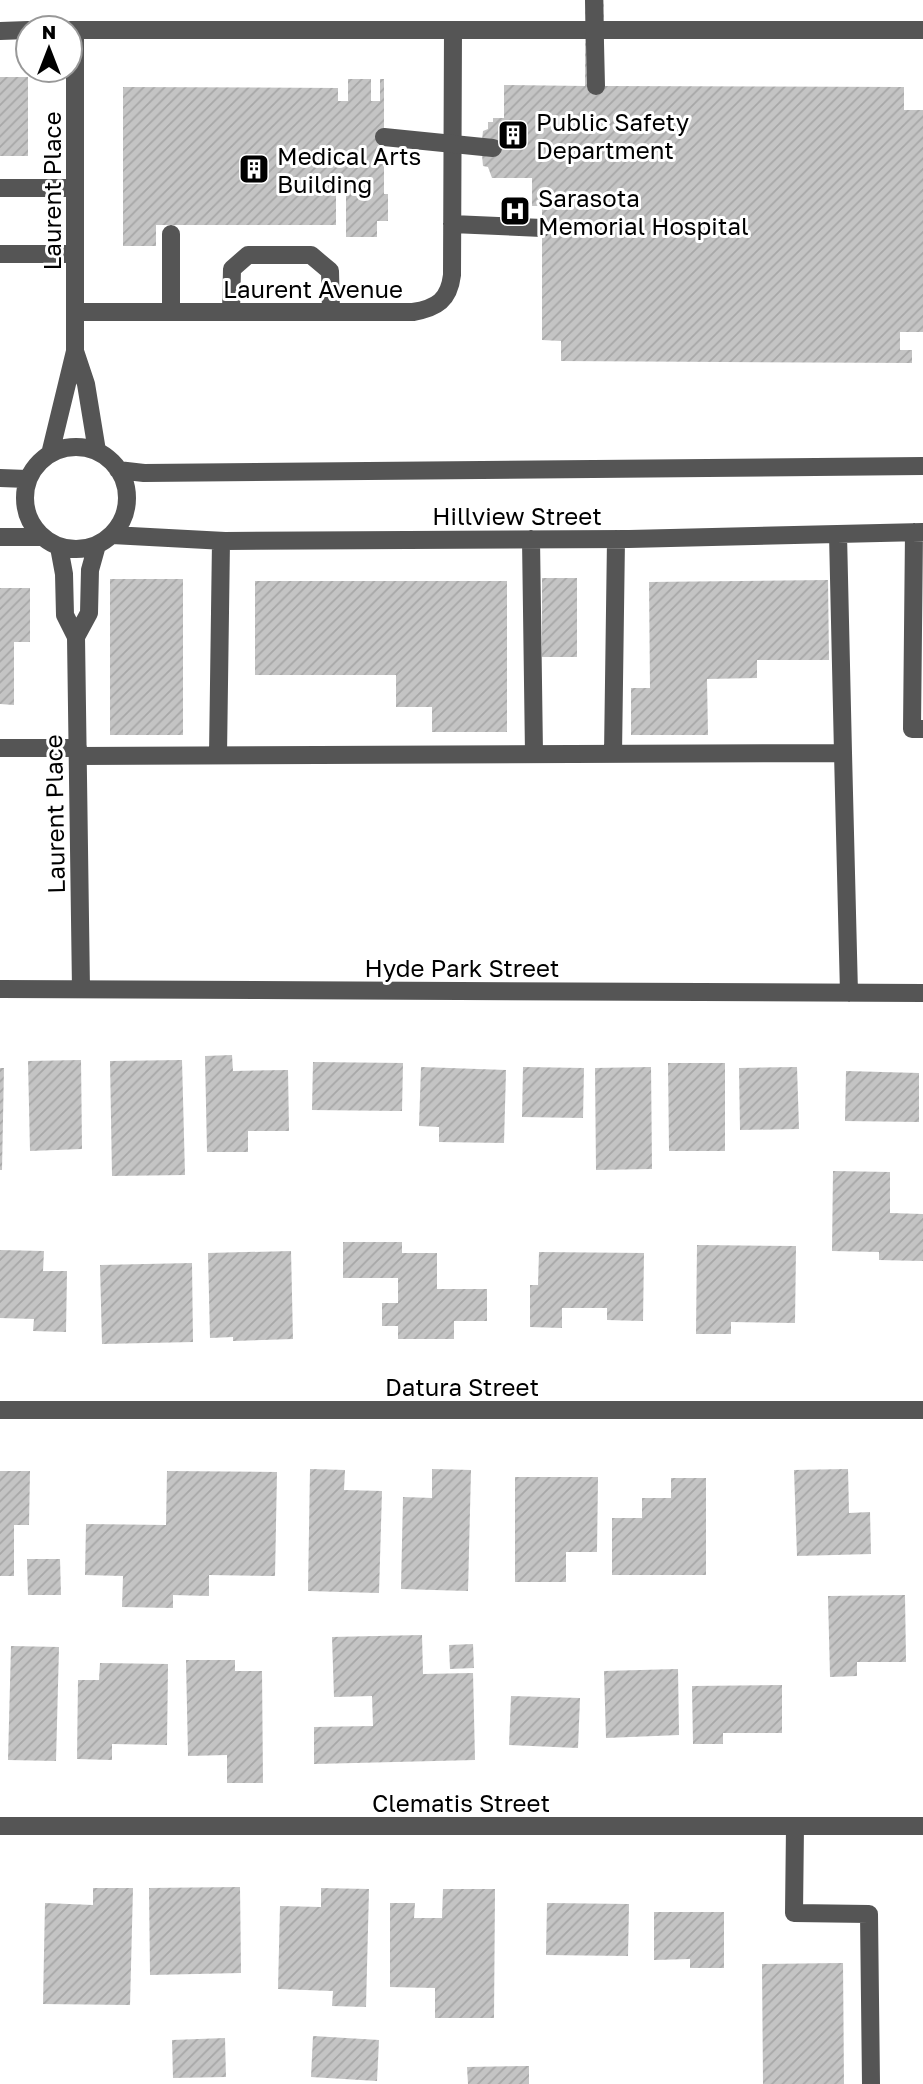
<svg xmlns="http://www.w3.org/2000/svg" width="923" height="2084" font-family="'Golos Text',sans-serif">
	<style>
		.building { fill: url(#building-hatch) }
		.lines { fill: none; stroke-linecap: round; stroke-linejoin: round }
		.minor { stroke: #555; stroke-width: 18 }
		.minor-bridge { stroke: #555; stroke-width: 18 }
		.labels { text-anchor: middle; dominant-baseline: central; stroke-width: 6; stroke-linejoin: round; paint-order: stroke }
		.poi-label { font-size: 24px; fill: #000; stroke: #fff; text-anchor: start }
		.street-label { font-size: 24px; fill: #000; stroke: #fff }
	</style>
	<defs>
		<pattern id="building-hatch" width="6" height="6" patternUnits="userSpaceOnUse" patternTransform="scale(1.75)"><rect width="6" height="6" fill="#c4c4c4"/><path d="M-1 1l2-2M0 6l6-6M5 7l2-2" fill="none" stroke="#a7a7a7"/></pattern>
	</defs>
	<rect width="100%" height="100%" fill="#fff"/>
	<path class="building" d="M 585,0 L 604,0 L 604,86 L 904,87 L 904,110 L 923,110 L 923,332 L 900,332 L 900,350 L 912,350 L 912,363 L 561,361 L 561,341 L 542,340 L 542,206 L 532,206 L 532,178 L 492,178 L 488,167 L 483,166 L 482,155 L 384,145 L 384,194 L 388,194 L 388,221 L 377,221 L 377,237 L 346,237 L 346,195 L 336,195 L 336,225 L 156,225 L 156,246 L 123,246 L 123,87 L 338,88 L 338,101 L 348,101 L 348,79 L 371,79 L 371,101 L 380,101 L 380,79 L 384,79 L 384,131 L 482,140 L 483,131 L 488,129 L 488,122 L 493,122 L 493,118 L 504,118 L 504,85 L 585,86 Z
		M 0,77 L 28,77 L 28,156 L 0,156 Z
		M 542,578 L 577,578 L 577,657 L 542,657 Z
		M 110,579 L 183,579 L 183,735 L 110,735 Z
		M 828,580 L 829,660 L 757,660 L 757,678 L 707,679 L 708,735 L 631,735 L 631,688 L 650,688 L 649,582 Z
		M 255,581 L 507,581 L 507,732 L 432,732 L 432,707 L 396,707 L 396,675 L 255,675 Z
		M 0,588 L 30,588 L 30,642 L 14,642 L 14,705 L 0,704 Z
		M 232,1055 L 233,1071 L 288,1070 L 289,1131 L 248,1131 L 248,1152 L 207,1152 L 205,1056 Z
		M 81,1060 L 82,1149 L 30,1151 L 28,1061 Z
		M 182,1060 L 185,1175 L 112,1176 L 110,1061 Z
		M 313,1062 L 403,1063 L 402,1111 L 312,1110 Z
		M 668,1063 L 725,1063 L 725,1151 L 669,1151 Z
		M 421,1067 L 506,1070 L 504,1143 L 439,1142 L 439,1127 L 419,1126 Z
		M 523,1067 L 584,1068 L 583,1118 L 522,1117 Z
		M 651,1067 L 652,1169 L 596,1170 L 595,1068 Z
		M 797,1067 L 799,1129 L 740,1130 L 739,1068 Z
		M 0,1068 L 4,1068 L 2,1170 L 0,1170 Z
		M 846,1071 L 919,1073 L 919,1122 L 845,1121 Z
		M 833,1171 L 890,1172 L 890,1213 L 923,1214 L 923,1261 L 879,1260 L 879,1252 L 832,1251 Z
		M 343,1242 L 402,1242 L 402,1253 L 437,1253 L 437,1289 L 487,1289 L 487,1321 L 454,1321 L 454,1339 L 398,1339 L 398,1326 L 382,1326 L 382,1303 L 398,1303 L 398,1278 L 343,1278 Z
		M 697,1245 L 796,1246 L 795,1323 L 731,1322 L 731,1334 L 696,1334 Z
		M 0,1250 L 44,1251 L 43,1271 L 67,1271 L 66,1332 L 33,1331 L 34,1319 L 0,1318 Z
		M 291,1251 L 293,1339 L 233,1341 L 233,1337 L 210,1338 L 208,1253 Z
		M 539,1252 L 644,1253 L 643,1321 L 607,1320 L 607,1308 L 562,1308 L 562,1328 L 530,1327 L 530,1285 L 538,1285 Z
		M 192,1263 L 193,1342 L 102,1344 L 100,1265 Z
		M 310,1469 L 345,1470 L 344,1490 L 382,1491 L 379,1593 L 308,1591 Z
		M 432,1469 L 471,1470 L 468,1591 L 401,1589 L 403,1497 L 432,1498 Z
		M 848,1469 L 849,1513 L 870,1512 L 871,1554 L 797,1556 L 794,1470 Z
		M 0,1471 L 30,1471 L 29,1525 L 14,1525 L 14,1576 L 0,1576 Z
		M 167,1471 L 277,1472 L 275,1576 L 209,1575 L 209,1596 L 173,1595 L 173,1608 L 122,1607 L 123,1576 L 85,1575 L 86,1524 L 166,1525 Z
		M 515,1477 L 598,1477 L 597,1552 L 566,1552 L 566,1582 L 515,1582 Z
		M 671,1478 L 706,1478 L 706,1575 L 612,1575 L 612,1518 L 642,1518 L 642,1498 L 671,1498 Z
		M 27,1559 L 60,1559 L 61,1595 L 28,1595 Z
		M 905,1595 L 906,1662 L 857,1662 L 857,1676 L 830,1677 L 828,1596 Z
		M 422,1635 L 423,1674 L 473,1673 L 475,1760 L 314,1764 L 314,1727 L 373,1726 L 372,1696 L 334,1697 L 332,1637 Z
		M 473,1644 L 474,1668 L 450,1669 L 449,1645 Z
		M 11,1646 L 59,1647 L 56,1761 L 8,1760 Z
		M 186,1660 L 235,1660 L 235,1671 L 262,1671 L 263,1783 L 227,1783 L 227,1755 L 188,1756 Z
		M 100,1663 L 168,1664 L 167,1745 L 112,1744 L 112,1760 L 77,1759 L 78,1680 L 99,1680 Z
		M 678,1669 L 679,1735 L 606,1738 L 604,1671 Z
		M 782,1685 L 782,1733 L 723,1733 L 723,1744 L 693,1744 L 692,1686 Z
		M 511,1696 L 580,1698 L 578,1748 L 509,1745 Z
		M 240,1887 L 241,1973 L 150,1975 L 149,1888 Z
		M 93,1888 L 133,1888 L 130,2005 L 43,2004 L 45,1903 L 93,1905 Z
		M 321,1888 L 369,1889 L 366,2007 L 332,2006 L 333,1991 L 278,1989 L 280,1906 L 321,1907 Z
		M 443,1889 L 495,1889 L 494,2018 L 435,2018 L 435,1988 L 390,1987 L 390,1903 L 415,1903 L 414,1918 L 442,1918 Z
		M 547,1903 L 629,1904 L 628,1956 L 546,1955 Z
		M 654,1912 L 724,1912 L 724,1968 L 690,1968 L 690,1959 L 654,1960 Z
		M 843,1963 L 844,2084 L 763,2084 L 762,1964 Z
		M 313,2036 L 379,2040 L 377,2081 L 311,2077 Z
		M 225,2038 L 226,2077 L 173,2078 L 172,2040 Z
		M 529,2066 L 529,2084 L 468,2084 L 467,2067 Z"/>
	<g class="lines">
		<path class="minor" d="M 70,30 L 923,30
			M 0,31 L 28,30
			M 0,188 L 75,188
			M 452,224 L 542,228
			M 171,234 L 171,312
			M 0,254 L 75,254
			M 75,312 L 413,312 C 437,308 449,300 452,275 L 453,30
			M 231,312 L 232,269 L 248,255 L 311,255 L 330,271 L 331,312
			M 75,351 L 86,384 L 97,451
			M25 498a51 51 0 1 1 102 0a51 51 0 1 1-102 0Z
			M 50,454 L 75,351 L 75,30
			M 118,470 L 144,473 L 923,466
			M 0,478 L 27,479
			M 914,532 L 912,729 L 923,729
			M 838,534 L 843,753
			M 112,535 L 225,541 L 629,539 L 923,532
			M 0,537 L 41,537
			M 531,539 L 534,754
			M 59,547 L 64,574 L 65,615 L 76,637 L 81,989
			M 76,637 L 89,613 L 90,570 L 97,545
			M 0,748 L 78,748
			M 613,754 L 616,539
			M 218,755 L 221,541
			M 78,756 L 843,753 L 849,993
			M 0,989 L 923,993
			M 0,1410 L 923,1410
			M 0,1826 L 923,1826
			M 795,1826 L 794,1913 L 869,1914 L 871,2084"/>
		<path class="minor-bridge" d="M 594,0 L 596,86
			M 384,137 L 493,148"/>
	</g>
	<defs>
		<g id="building-square" transform="scale(1.575)"><rect x="-9" y="-9" width="18" height="18" rx="4" fill="#000" stroke="#fff"/><path d="M-4-6H4V6H1V3H-1V6H-4ZM-2.5-4.3h1.7v1.8h-1.7ZM.8-4.3h1.7v1.8H.8ZM-2.5-1h1.7V.8h-1.7ZM.8-1h1.7V.8H.8Z" fill="#fff"/></g>
		<g id="hospital-square" transform="scale(1.575)"><rect x="-9" y="-9" width="18" height="18" rx="4" fill="#000" stroke="#fff"/><path d="M-5-5h3v3.5h4V-5h3V5h-3V1.5h-4V5h-3Z" fill="#fff"/></g>
	</defs>
	<g fill-rule="evenodd">
		<use href="#building-square" x="513" y="135"/>
		<use href="#building-square" x="254" y="169"/>
		<use href="#hospital-square" x="515" y="211"/>
	</g>
	<g class="labels">
		<g class="poi-label">
			<text x="536" y="121">Public Safety<tspan x="536" dy="28">Department</tspan></text>
			<text x="277" y="155">Medical Arts<tspan x="277" dy="28">Building</tspan></text>
			<text x="538" y="197">Sarasota<tspan x="538" dy="28">Memorial Hospital</tspan></text>
		</g>
		<g class="street-label">
			<text transform="translate(51 191) rotate(-90)">Laurent Place</text>
			<text x="313" y="288">Laurent Avenue</text>
			<text x="517" y="515">Hillview Street</text>
			<text transform="translate(54 814) rotate(-91)">Laurent Place</text>
			<text x="462" y="967">Hyde Park Street</text>
			<text x="462" y="1386">Datura Street</text>
			<text x="461" y="1802">Clematis Street</text>
		</g>
	</g>
	<g transform="translate(49 49)"><circle r="33" fill="#ffffff" stroke="#999999" stroke-width="2"/>
	<path d="M0-5L12 26L0 18L-12 26Z" fill="#000000"/>
	<text y="-10" font-size="19" font-weight="bold" text-anchor="middle" fill="#000000">N</text>
	</g>
</svg>
